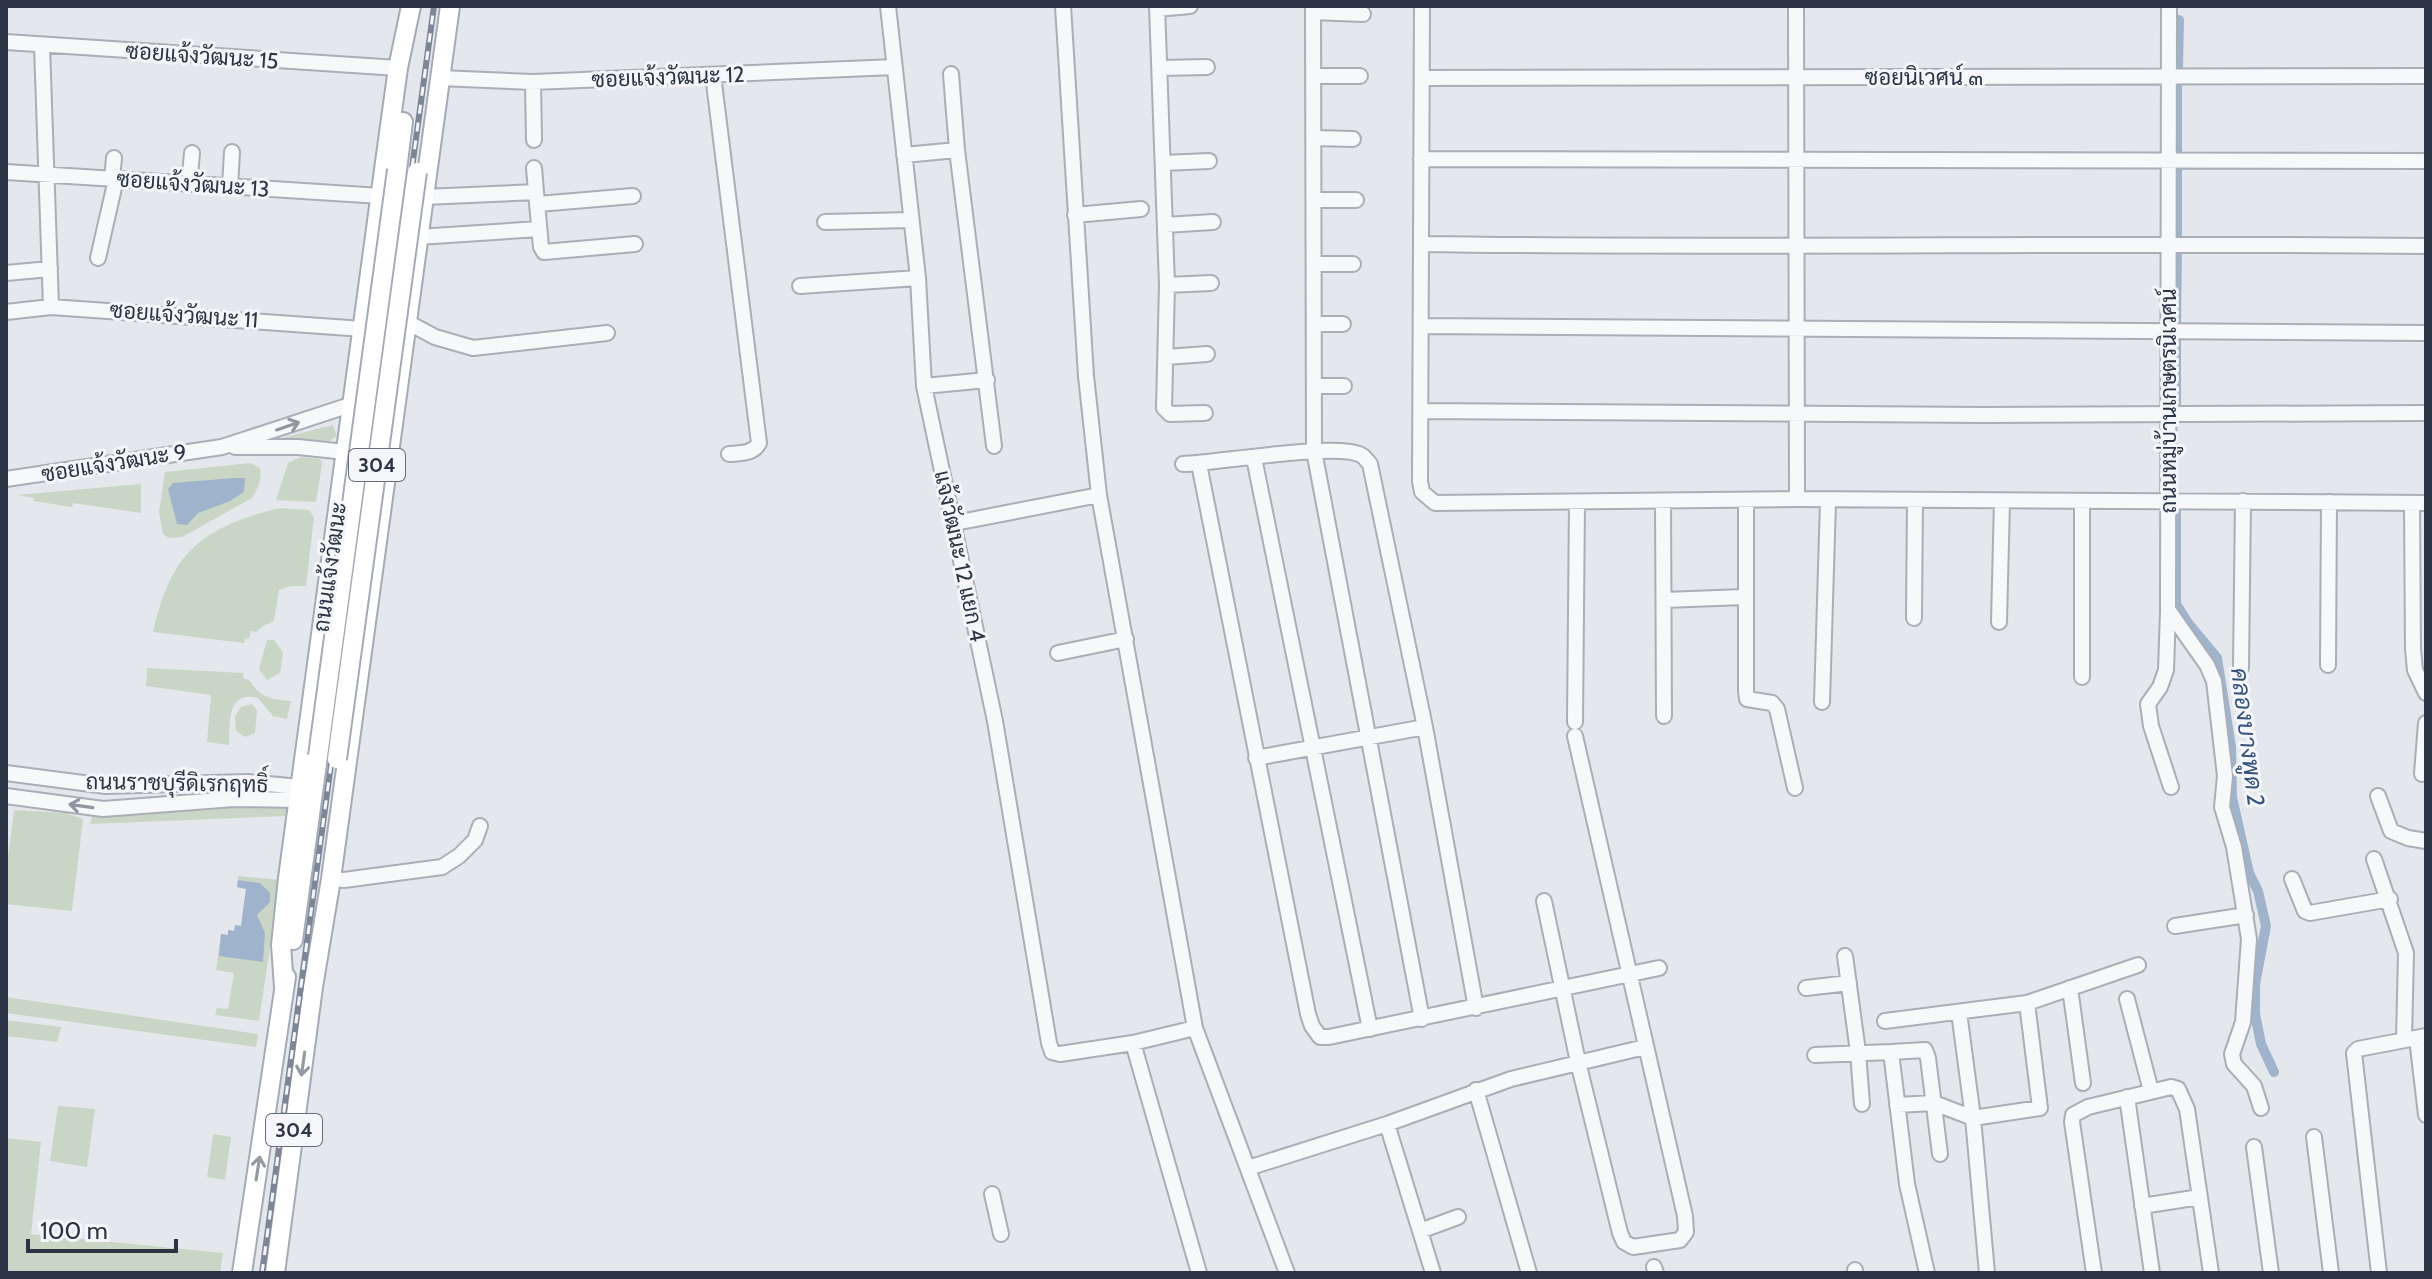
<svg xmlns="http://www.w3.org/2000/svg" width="2432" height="1279" font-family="Cabin,Sarabun,sans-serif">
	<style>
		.green { fill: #c9d6c5 }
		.water { fill: #9fb4cc }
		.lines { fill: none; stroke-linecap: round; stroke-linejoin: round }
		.canal { stroke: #9fb4cc; stroke-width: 10 }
		.minor-casing { stroke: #a9aeb7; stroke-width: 18 }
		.major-casing { stroke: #a3abb8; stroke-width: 22 }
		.minor { stroke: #f7f8fa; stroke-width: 14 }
		.major { stroke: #fff; stroke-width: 18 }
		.rail-casing { stroke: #7d8696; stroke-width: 6 }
		.rail { stroke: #f4f6f9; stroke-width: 3; stroke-dasharray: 9; stroke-linecap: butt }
		.major-bridge-casing { stroke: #a3abb8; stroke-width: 22; stroke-linecap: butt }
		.major-bridge { stroke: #fff; stroke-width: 18 }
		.oneway { stroke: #9196a0 }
		.oneway2 { stroke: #959aa2 }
		.labels { text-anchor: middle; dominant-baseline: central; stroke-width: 6; stroke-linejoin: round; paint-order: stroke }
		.shield { fill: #f4f6f9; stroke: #676e7b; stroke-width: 2 }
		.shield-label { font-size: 20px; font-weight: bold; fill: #2b3445 }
		.street-label { font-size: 22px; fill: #2b3445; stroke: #f4f6f9 }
		.water-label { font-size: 24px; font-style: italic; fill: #34527a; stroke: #f4f6f9 }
	</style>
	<rect width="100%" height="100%" fill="#e4e7ec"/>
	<path class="green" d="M 333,425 L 337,436 L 329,441 L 282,438 Z
		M 301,457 L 320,459 L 322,464 L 316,502 L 276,500 L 288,463 Z
		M 250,463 L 260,468 C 262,480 258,488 252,498 L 182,537 L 169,538 L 163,534 L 159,512 L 165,472 Z
		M 141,484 L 141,513 L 73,503 L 72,507 L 33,501 L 34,498 L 17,495 Z
		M 279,508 L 309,510 L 314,517 L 306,586 L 291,586 L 279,590 L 274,621 L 263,626 L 256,632 L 251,631 L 249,639 L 245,638 L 244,643 L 153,632 C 172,551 201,528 279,508 Z
		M 267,640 L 274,640 L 283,652 L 280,673 L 267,680 L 259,669 Z
		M 147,668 L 244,673 L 243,678 C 252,680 252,685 258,691 C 268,700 279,700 291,701 L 287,719 L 273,716 L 258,698 C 226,690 230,724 229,745 L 207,742 L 211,695 L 146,686 Z
		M 252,704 L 257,710 L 255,733 L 245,737 L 236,731 L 235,716 L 241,707 Z
		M 256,804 L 288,808 L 287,816 L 90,824 L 94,812 Z
		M 14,810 L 66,813 L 83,819 L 72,911 L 6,904 L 6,873 Z
		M 238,876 L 280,880 L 259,1021 L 215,1015 L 217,1008 L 228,1009 L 234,973 L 216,970 L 221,934 L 228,935 L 228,930 L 234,931 L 235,925 L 241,926 L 246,889 L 237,887 Z
		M 6,997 L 258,1034 L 256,1047 L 6,1013 Z
		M 6,1020 L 61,1027 L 57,1042 L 6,1036 Z
		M 58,1106 L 95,1109 L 87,1167 L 50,1161 Z
		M 213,1134 L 231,1137 L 225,1180 L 207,1177 Z
		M 6,1138 L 41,1142 L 31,1234 L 223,1253 L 220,1273 L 6,1273 Z"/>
	<path class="water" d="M 234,478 L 245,478 L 244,492 L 230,501 L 198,513 L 187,525 L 177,524 L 168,489 L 173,483 Z
		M 238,880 L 260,883 L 270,893 L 270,902 L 257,915 L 265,933 L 263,962 L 219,956 L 221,934 L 228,935 L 228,930 L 234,931 L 235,925 L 241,926 L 246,889 L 237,887 Z"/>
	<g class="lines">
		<path class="canal" d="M 2178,67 L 2179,20
			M 2177,156 L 2177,84
			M 2177,239 L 2177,165
			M 2176,324 L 2177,249
			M 2176,410 L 2176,337
			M 2176,510 L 2176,604 L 2188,623 L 2217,658 L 2231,747 L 2232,797 L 2249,873 L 2258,891 L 2266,926 L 2255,984 L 2255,1014 L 2261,1044 L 2274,1072"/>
		<g class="minor-casing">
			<path id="minor" d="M 888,6 L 918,278 L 924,386 L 995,721 L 1049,1043 L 1052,1052 L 1060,1054 L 1133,1043 L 1195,1028
				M 1063,6 L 1086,376 L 1099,495 L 1195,1028 L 1287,1273
				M 1157,6 L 1167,285 L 1164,408 L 1170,414 L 1205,413
				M 1313,6 L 1314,451 L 1422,1019
				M 1422,6 L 1420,481 L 1422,492 L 1435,503 L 1797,499 L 2426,503
				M 1796,6 L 1797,499
				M 2169,6 L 2168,611 L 2166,670 L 2160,687 L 2148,704 L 2151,726 L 2171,787
				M 1157,9 L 1190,6
				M 1313,12 L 1363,14
				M 6,42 L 398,68
				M 42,46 L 51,307
				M 1160,68 L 1207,67
				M 951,74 L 957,150 L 994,446
				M 713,75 L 759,443 C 753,454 741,453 729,454
				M 1313,76 L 1360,76
				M 440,78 L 533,82 L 895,67
				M 1422,78 L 2426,76
				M 533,82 L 534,140
				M 1314,138 L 1353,139
				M 904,155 L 957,150
				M 1421,159 L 2426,161
				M 1163,163 L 1209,161
				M 534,168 L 536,192
				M 6,172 L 381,196
				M 112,179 L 114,158
				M 189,184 L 192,153
				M 230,186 L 232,152
				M 424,197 L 536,192 L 541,247 L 544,252 L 635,244
				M 1314,200 L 1356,200
				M 538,204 L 633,196
				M 1075,215 L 1141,209
				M 825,222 L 911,220
				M 1165,225 L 1213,222
				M 418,237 L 539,229
				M 1421,244 C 1756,249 2091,242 2426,246
				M 98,258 L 116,179
				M 1314,264 L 1353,264
				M 6,273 L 50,269
				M 1167,285 L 1211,283
				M 800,286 L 918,278
				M 6,312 L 51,307 L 363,329
				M 407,322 L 435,337 L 473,348 L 607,333
				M 1314,324 L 1343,324
				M 1423,326 C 1757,326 2091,332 2426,333
				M 1166,357 L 1207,354
				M 924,386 L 987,380
				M 1314,386 L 1344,386
				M 1422,411 L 1983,415 L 2426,413
				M 235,447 L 298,447 L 346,452
				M 1254,458 L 1370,1029
				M 1183,464 C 1218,463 1336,442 1361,455 C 1364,456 1367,461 1370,464 L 1425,727 L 1476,1008
				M 1199,464 L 1308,1014 L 1312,1026 L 1320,1037 L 1329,1037 L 1659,968
				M 6,479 L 222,447 L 353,404
				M 1746,500 L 1746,691 L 1747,699 L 1772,703 L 1777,709 L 1795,788
				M 1663,501 L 1664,716
				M 2082,501 L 2082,677
				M 2412,503 L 2413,649 L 2415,670 L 2426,693
				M 955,523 L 1099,495
				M 1664,600 L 1744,597
				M 2169,611 L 2207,665 L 2214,681 L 2225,776 L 2222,807 L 2234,847 L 2249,939 L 2243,1022 L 2232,1054 L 2234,1064 L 2254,1086 L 2261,1108
				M 1914,618 L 1915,500
				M 1999,622 L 2002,501
				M 1058,653 L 1126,639
				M 2328,665 L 2329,502
				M 2241,668 L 2243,501
				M 1822,702 L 1828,501
				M 1575,722 L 1577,502
				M 1256,758 L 1425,727
				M 6,773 L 106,786 L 247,782 L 300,787
				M 2422,774 L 2426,723
				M 6,796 L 103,809 L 234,799 L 298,800
				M 2378,796 L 2391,831 L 2408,838 L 2426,841
				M 2374,859 L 2406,953 L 2404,1040
				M 331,879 L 344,880 L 442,867 L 459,856 L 475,840 L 480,826
				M 2292,879 L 2305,911 L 2310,913 L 2390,899
				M 1544,901 L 1578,1062 L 1620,1233 L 1624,1242 L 1633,1247 L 1680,1240 L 1686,1232 L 1685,1216 L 1575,736
				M 2175,926 L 2246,915
				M 1845,956 L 1858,1052 L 1862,1104
				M 1806,988 L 1849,983
				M 2070,988 L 2083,1083
				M 2127,999 L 2151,1091
				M 1959,1012 L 1973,1118 L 1987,1273
				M 1885,1021 L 2027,1003 L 2138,965
				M 2417,1038 L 2426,1115
				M 1133,1043 L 1199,1273
				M 1891,1052 L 1925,1050 L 1928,1058 L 1940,1154
				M 1815,1055 L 1891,1052 L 1907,1184 L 1927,1273
				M 1476,1090 L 1529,1273
				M 2127,1097 L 2152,1273
				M 1897,1105 L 1934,1103 L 1973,1118 L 2040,1108 L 2027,1003
				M 1387,1124 L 1433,1273
				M 2314,1137 L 2331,1273
				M 2254,1147 L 2271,1273
				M 1248,1168 L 1387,1124 L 1511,1079 L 1645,1047
				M 992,1194 L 1001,1234
				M 2142,1206 L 2200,1197
				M 1420,1231 L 1458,1217
				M 1654,1267 L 1656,1273
				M 1855,1270 L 1855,1273
				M 2094,1273 L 2072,1122 L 2073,1115 L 2088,1107 L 2171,1087 L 2178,1089 L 2187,1109 L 2211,1273
				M 2379,1273 L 2354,1053 L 2358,1049 L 2426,1036"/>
		</g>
		<g class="major-casing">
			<path id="major" d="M 397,170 L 403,122
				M 293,940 L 318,756
				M 284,987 L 281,945 L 288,878 L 386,155 L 398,68 L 411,6
				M 242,1273 L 286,977
				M 275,1273 L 313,987 L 331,879 L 450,6"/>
		</g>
		<use href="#minor" class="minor"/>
		<use href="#major" class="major"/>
		<g class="rail-casing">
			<path id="rail" d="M 262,1273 L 434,6"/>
		</g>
		<use href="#rail" class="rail"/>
		<g class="major-bridge-casing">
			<path id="major-bridge" d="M 318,756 L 397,170
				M 337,759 L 417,172"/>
		</g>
		<use href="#major-bridge" class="major-bridge"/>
	</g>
	<defs><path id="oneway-shaft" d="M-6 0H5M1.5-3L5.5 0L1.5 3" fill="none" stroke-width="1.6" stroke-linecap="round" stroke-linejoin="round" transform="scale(2)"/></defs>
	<g class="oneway">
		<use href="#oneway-shaft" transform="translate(288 426) rotate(-19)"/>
		<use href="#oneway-shaft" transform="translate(81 806) rotate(-172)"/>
	</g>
	<g class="oneway2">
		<use href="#oneway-shaft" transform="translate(303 1064) rotate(98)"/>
		<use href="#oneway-shaft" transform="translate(258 1168) rotate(-81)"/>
	</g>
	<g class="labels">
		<g class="shield">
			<rect x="349" y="449" width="56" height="32" rx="6"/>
			<rect x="266" y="1114" width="56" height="32" rx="6"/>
		</g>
		<g class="shield-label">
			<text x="377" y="465">304</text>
			<text x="294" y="1130">304</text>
		</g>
		<g class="street-label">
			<text transform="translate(202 56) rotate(4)">ซอยแจ้งวัฒนะ 15</text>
			<text transform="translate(668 77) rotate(-2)">ซอยแจ้งวัฒนะ 12</text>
			<text x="1924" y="77">ซอยนิเวศน์ ๓</text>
			<text transform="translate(193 184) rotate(4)">ซอยแจ้งวัฒนะ 13</text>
			<text transform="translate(184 315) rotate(4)">ซอยแจ้งวัฒนะ 11</text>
			<text transform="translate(2168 401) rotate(-90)">ถนนหมู่บ้านเกษตรนิเวศน์</text>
			<text transform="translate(114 463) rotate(-9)">ซอยแจ้งวัฒนะ 9</text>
			<text transform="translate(960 556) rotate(78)">แจ้งวัฒนะ 12 แยก 4</text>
			<text transform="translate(330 567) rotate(-82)">ถนนแจ้งวัฒนะ</text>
			<text transform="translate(177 783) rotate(1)">ถนนราชบุรีดิเรกฤทธิ์</text>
		</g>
		<g class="water-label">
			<text transform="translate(2248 737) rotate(83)">คลองบางพูด 2</text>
		</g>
	</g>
	<rect width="2432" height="1279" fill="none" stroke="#2b3445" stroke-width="16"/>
	<path d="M28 1239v12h148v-12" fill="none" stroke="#2b3445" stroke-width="4"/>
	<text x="40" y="1239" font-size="24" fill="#2b3445" stroke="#f4f6f9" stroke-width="6" paint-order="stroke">100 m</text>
</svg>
